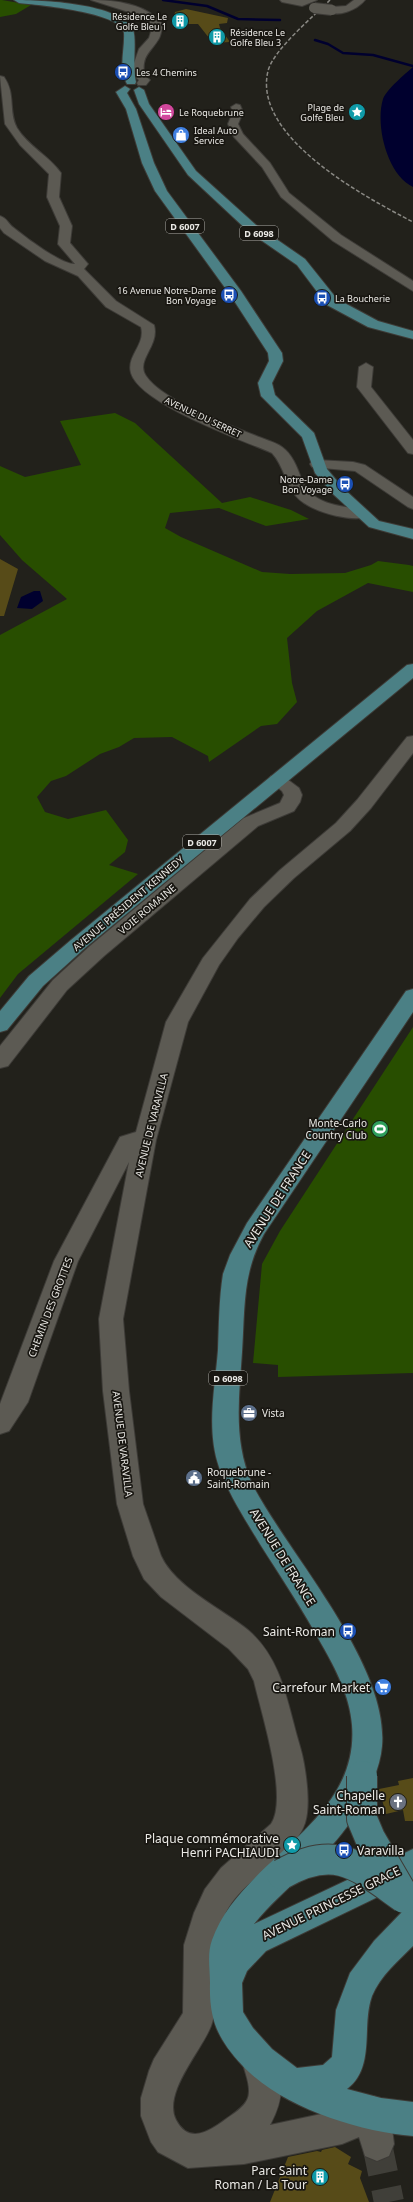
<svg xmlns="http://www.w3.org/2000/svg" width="413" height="2202" font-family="'Noto Sans',sans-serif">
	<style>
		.green { fill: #284e00 }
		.water { fill: #00002e }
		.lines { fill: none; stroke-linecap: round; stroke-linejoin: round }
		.stream { stroke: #00002e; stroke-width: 2.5 }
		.building { fill: #574b18 }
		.minor-tunnel { stroke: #403f39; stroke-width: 30; stroke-dasharray: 30 15; stroke-linecap: butt }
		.minor-casing { stroke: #3d3b37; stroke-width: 2 }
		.major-casing { stroke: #3d3b37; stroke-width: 2 }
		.minor { fill: #5c5a53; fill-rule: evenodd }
		.major { fill: #4b8085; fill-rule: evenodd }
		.rail { stroke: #898883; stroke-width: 1.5; stroke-dasharray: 4 2; stroke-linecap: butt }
		.minor-bridge-casing { stroke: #3d3b37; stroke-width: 12; stroke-linecap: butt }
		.major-bridge-casing { stroke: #3d3b37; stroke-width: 32; stroke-linecap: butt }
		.minor-bridge { stroke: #5c5a53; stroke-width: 10 }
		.major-bridge { stroke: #4b8085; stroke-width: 30 }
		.labels { text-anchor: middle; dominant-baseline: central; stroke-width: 3.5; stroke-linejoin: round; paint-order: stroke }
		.far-poi-label { font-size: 9px; fill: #eae9e5; stroke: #191712; text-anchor: start }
		.shield { fill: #191712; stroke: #abaaa6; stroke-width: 1 }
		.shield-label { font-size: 9px; font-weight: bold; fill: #eae9e5 }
		.far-street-label { font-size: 9px; fill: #eae9e5; stroke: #191712 }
		.street-label { font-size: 10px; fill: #eae9e5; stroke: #191712 }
		.poi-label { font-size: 10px; fill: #eae9e5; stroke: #191712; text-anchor: start }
		.near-street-label { font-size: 12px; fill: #eae9e5; stroke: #191712 }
		.near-poi-label { font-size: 12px; fill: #eae9e5; stroke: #191712; text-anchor: end }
	</style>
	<rect width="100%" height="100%" fill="#22211b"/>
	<path class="green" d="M 0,0 L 2,0 L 31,5 L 16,14 L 0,17 Z
		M 115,413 L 135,423 L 222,503 L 250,497 L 291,510 L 309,519 L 266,526 L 219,508 L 170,513 L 165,528 L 181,537 L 262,572 L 290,574 L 345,573 L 371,565 L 378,561 L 409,565 L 413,566 L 413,592 L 368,583 L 317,611 L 287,638 L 292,683 L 297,702 L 277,724 L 261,726 L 209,762 L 208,756 L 172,737 L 134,738 L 119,747 L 100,754 L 66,776 L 51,781 L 37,797 L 45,812 L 68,819 L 106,810 L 128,840 L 125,852 L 109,865 L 138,874 L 18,974 L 0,998 L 0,635 L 67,599 L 22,560 L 0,535 L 0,466 L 25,477 L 81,465 L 60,421 Z
		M 413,1027 L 413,1373 L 278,1377 L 278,1365 L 253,1363 L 262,1264 L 280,1231 Z"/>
	<path class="water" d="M 413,67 L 413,187 C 387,175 375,125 383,99 C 387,89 405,74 413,67 Z
		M 34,591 L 40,591 L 43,601 L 32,609 L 17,608 L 21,597 Z"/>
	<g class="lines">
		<path class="stream" d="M 163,0 L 207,6 L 238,19 L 280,20
			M 315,40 L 328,44 L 343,53 L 373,55 L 413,66"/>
	</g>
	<path class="building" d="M 186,9 L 228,18 L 227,23 L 219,24 L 220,28 L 230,42 L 213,43 L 198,24 L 173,24 L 175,12 Z
		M 0,559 L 18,569 L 4,616 L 0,616 Z
		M 413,1778 L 413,1821 L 405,1821 L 403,1810 L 386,1814 L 379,1789 L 399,1785 L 398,1781 Z
		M 335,2147 L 351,2157 L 348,2164 L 362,2171 L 360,2178 L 369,2202 L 270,2202 L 288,2157 L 317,2151 L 321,2152 L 322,2150 Z"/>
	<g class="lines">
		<path class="minor-tunnel" d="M 377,2144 L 389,2202"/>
		<g class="minor-casing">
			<path id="minor" d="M 91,0 C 115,0 148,4 163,25 C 161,30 161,36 158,40 C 149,54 142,55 144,75 L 150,80 L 146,85 L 138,85 L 137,83 L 139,80 L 134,76 L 133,66 L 139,49 L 149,38 L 153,25 L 135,14 Z
				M 280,0 L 317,0 L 302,6 L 282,2 Z
				M 354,0 L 365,0 C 358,9 337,19 327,10 L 332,7 L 346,6 Z
				M 0,76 L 4,77 C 16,94 8,111 17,128 C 28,146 49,156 61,173 L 59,197 L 72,226 L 70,243 L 88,264 L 84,269 L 116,301 L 154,325 C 160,346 135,360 146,376 C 162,400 226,424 254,435 C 263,439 275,442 282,447 C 292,454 297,467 301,478 C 312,507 342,505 367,511 L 370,514 L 367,517 C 349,522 308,511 296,496 C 285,483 284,466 272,453 C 242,440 140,404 131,373 C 126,356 146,345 141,327 L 106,307 L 78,276 L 45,261 L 4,233 L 0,228 L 0,216 C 7,218 8,224 14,228 C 25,237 62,265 75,264 L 58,244 L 60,226 L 47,197 L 49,174 L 20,145 L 5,124 Z
				M 236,104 L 240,105 L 243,112 L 238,124 L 243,134 L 270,163 L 289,193 L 341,235 L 413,281 L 413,291 L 333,241 L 281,197 L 262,167 L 234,137 L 228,124 L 233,112 L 231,107 Z
				M 366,363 L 373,367 L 371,387 L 413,440 L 413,454 L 408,453 L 357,387 L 359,367 Z
				M 317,460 L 353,462 L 365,465 L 413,497 L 413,509 L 408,507 L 355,471 L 312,467 L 310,464 L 312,461 Z
				M 413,736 L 413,753 L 371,808 L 350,831 L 294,878 L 264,907 L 238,938 L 219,965 L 188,1022 L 156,1140 L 123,1319 L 129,1391 L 143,1504 L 161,1556 C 175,1587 222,1609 248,1630 C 277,1655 285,1690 294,1725 C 297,1738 302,1751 304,1764 C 307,1781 310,1807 305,1823 C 293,1858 244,1877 226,1912 C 208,1949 224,1989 211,2026 C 202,2050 162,2093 176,2120 C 189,2145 210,2131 226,2119 C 233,2114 243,2108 247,2100 C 253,2089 244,2070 241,2058 L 245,2046 L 257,2042 L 269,2046 C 282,2078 287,2093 270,2125 L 340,2110 L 373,2096 L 385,2101 L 390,2113 L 394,2144 L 389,2156 L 377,2161 L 365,2156 L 359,2137 L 342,2144 L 244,2164 L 188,2168 L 158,2152 L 151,2142 L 141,2116 L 141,2098 L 149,2071 L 154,2059 L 183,2013 L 184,1945 L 194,1913 L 205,1889 L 221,1868 L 271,1824 C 289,1798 261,1712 254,1681 L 248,1669 L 229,1649 L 161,1597 L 144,1579 L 133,1556 L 117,1504 L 103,1391 L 99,1319 L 129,1162 L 78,1261 L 28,1402 L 9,1431 L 0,1434 L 0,1404 L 54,1261 L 120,1137 L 136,1132 L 166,1022 L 203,958 L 250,899 L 280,870 L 336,823 L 357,800 L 407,737 Z
				M 277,775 L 283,776 L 299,788 L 302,795 L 300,802 L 294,811 L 258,826 L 104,956 L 67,990 L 8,1066 L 0,1068 L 0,1046 L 53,980 L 90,946 L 244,818 L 280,803 L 284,795 L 282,791 L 268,780 L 271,776 Z"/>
		</g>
		<g class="major-casing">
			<path id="major" d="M 14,0 C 40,0 121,3 133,30 C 137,39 132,67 136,82 L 135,84 L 127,84 C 118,69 125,49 124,33 C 122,12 37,5 19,3 Z
				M 125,86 L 130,89 L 127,93 L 136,109 L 154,163 L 167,191 L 241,291 L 282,353 L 283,361 L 272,383 L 275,395 L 314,433 L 327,469 L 343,488 L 379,521 L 413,529 L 413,539 L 369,527 L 333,494 L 315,473 L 302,437 L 261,396 L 258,383 L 269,361 L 268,353 L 231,296 L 155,191 L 142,163 L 126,109 L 116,92 Z
				M 139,87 L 144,90 L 149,104 L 196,171 L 256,225 L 305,259 L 337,299 L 378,321 L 413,331 L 413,339 L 368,327 L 327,305 L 297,265 L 248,231 L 188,175 L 139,104 L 134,90 Z
				M 413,664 L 413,678 L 85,948 L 43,986 L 7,1030 L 0,1032 L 0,1011 L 29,976 L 71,940 L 407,665 Z
				M 413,989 L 413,1012 L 264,1234 C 242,1274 245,1308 242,1352 C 239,1398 233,1441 252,1484 C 289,1555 389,1664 382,1746 C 380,1771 366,1797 353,1818 C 326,1860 284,1887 254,1924 L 413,1849 L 413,1880 L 266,1951 L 247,1971 L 242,1983 L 243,2012 L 253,2028 L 272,2049 L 297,2068 L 323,2065 L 332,2057 L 336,2010 L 350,1973 L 374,1941 L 402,1912 L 413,1908 L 413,1946 C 399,1960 380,1976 372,1996 C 361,2026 376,2067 347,2089 L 381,2098 L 413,2102 L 413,2136 C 358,2132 279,2106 242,2065 C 217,2038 209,2019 210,1983 C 210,1968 207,1954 212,1940 C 241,1858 360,1824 352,1725 C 350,1697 336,1669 322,1645 C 303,1610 281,1577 260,1544 C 245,1519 229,1495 219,1467 C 206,1429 215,1389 218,1350 C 219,1324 219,1299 223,1274 L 230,1255 L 247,1223 L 406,991 Z"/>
		</g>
		<use href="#minor" class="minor"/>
		<use href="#major" class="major"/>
		<path class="rail" d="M 330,0 C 314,16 273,50 268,71 C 252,137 365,197 413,222"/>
		<g class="minor-bridge-casing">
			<path id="minor-bridge" d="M 314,8 L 332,10"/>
		</g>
		<g class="major-bridge-casing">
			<path id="major-bridge" d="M 362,1776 L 362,1819 L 370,1838 L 402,1893
				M 282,1874 C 336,1843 359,1866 404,1898"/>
		</g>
		<use href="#minor-bridge" class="minor-bridge"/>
		<use href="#major-bridge" class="major-bridge"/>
	</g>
	<defs>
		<g id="building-disc" transform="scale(0.9)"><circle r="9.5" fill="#0f9aa8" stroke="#191712"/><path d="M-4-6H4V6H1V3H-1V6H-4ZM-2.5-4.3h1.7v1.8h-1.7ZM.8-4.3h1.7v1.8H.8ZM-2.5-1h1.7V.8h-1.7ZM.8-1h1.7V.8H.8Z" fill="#fff"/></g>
		<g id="bus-disc" transform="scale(0.9)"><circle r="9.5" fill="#1a4fb4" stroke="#191712"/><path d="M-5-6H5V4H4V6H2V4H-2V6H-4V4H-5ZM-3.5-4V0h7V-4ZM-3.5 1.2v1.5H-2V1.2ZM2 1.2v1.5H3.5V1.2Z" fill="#fff"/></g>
		<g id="hotel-disc" transform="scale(0.9)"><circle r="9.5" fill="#d1479c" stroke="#191712"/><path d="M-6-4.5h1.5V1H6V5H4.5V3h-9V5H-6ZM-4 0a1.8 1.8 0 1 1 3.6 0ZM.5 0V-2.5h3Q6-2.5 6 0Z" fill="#fff"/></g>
		<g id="sight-disc" transform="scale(0.9)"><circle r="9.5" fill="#0f9aa8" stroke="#191712"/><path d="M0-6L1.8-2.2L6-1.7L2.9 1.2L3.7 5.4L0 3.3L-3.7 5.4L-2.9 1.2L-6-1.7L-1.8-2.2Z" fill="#fff"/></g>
		<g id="shop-disc" transform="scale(0.9)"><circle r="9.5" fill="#3f7fe0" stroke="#191712"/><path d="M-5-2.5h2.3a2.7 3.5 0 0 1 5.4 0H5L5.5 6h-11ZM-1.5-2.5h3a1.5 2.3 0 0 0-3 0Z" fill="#fff"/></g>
		<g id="stadium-disc" transform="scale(0.9)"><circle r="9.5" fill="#2e9e5b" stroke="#191712"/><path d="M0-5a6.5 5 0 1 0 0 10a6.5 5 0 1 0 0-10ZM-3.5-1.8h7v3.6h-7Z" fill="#fff"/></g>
		<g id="office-disc" transform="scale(0.9)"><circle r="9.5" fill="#5c6f8a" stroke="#191712"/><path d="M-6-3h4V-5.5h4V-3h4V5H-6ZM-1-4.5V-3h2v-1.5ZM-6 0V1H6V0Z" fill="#fff"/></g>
		<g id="civic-disc" transform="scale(0.9)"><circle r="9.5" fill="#5c6f8a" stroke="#191712"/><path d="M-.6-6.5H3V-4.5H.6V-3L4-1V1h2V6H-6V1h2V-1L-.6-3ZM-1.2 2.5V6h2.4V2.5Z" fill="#fff"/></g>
		<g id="supermarket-disc" transform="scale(0.9)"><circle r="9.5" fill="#3f7fe0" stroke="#191712"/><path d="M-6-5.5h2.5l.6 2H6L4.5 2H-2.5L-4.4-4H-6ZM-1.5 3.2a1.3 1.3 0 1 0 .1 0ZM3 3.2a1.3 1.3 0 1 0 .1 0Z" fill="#fff"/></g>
		<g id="church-disc" transform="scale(0.9)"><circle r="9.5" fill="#6b7280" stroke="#191712"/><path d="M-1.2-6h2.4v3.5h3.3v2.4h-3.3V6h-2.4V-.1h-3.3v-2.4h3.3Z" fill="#fff"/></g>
	</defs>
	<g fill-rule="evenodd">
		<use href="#building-disc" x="180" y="21"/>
		<use href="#building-disc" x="217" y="37"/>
		<use href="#bus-disc" x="123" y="72"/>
		<use href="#hotel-disc" x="166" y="112"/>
		<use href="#sight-disc" x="357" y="112"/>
		<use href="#shop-disc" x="181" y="135"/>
		<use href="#bus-disc" x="229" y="295"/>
		<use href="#bus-disc" x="322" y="298"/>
		<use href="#bus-disc" x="345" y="484"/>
		<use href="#stadium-disc" x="380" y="1129"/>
		<use href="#office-disc" x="249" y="1413"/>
		<use href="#civic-disc" x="194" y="1478"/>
		<use href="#bus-disc" x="348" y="1631"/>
		<use href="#supermarket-disc" x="383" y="1687"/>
		<use href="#church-disc" x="398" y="1802"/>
		<use href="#sight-disc" x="292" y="1845"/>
		<use href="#bus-disc" x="344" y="1850"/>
		<use href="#building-disc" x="320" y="2177"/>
	</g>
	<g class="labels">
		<g class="far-poi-label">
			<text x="167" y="16" text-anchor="end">Résidence Le<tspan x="167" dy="10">Golfe Bleu 1</tspan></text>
			<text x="230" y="32">Résidence Le<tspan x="230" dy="10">Golfe Bleu 3</tspan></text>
			<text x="136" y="72">Les 4 Chemins</text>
			<text x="344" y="107" text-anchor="end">Plage de<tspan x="344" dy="10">Golfe Bleu</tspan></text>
			<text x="179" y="112">Le Roquebrune</text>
			<text x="194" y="130">Ideal Auto<tspan x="194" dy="10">Service</tspan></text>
			<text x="216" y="290" text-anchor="end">16 Avenue Notre-Dame<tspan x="216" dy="10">Bon Voyage</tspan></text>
			<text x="335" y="298">La Boucherie</text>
			<text x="332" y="479" text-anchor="end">Notre-Dame<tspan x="332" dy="10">Bon Voyage</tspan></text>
		</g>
		<g class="shield">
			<rect x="166" y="219" width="38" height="14" rx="3"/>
			<rect x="240" y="226" width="38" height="14" rx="3"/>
			<rect x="183" y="835" width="38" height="14" rx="3"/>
			<rect x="209" y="1371" width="38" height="14" rx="3"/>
		</g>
		<g class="shield-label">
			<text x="185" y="226">D 6007</text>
			<text x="259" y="233">D 6098</text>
			<text x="202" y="842">D 6007</text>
			<text x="228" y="1378">D 6098</text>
		</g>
		<g class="far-street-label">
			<text transform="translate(203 417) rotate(25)">AVENUE DU SERRET</text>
		</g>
		<g class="street-label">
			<text transform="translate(128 903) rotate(-40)">AVENUE PRÉSIDENT KENNEDY</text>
			<text transform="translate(147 909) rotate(-40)">VOIE ROMAINE</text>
			<text transform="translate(151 1125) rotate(-76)">AVENUE DE VARAVILLA</text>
			<text transform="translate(50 1307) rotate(-69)">CHEMIN DES GROTTES</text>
			<text transform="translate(123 1444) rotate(83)">AVENUE DE VARAVILLA</text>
		</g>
		<g class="poi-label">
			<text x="367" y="1123" text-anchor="end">Monte-Carlo<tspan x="367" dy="12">Country Club</tspan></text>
			<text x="262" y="1413">Vista</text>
			<text x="207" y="1472">Roquebrune -<tspan x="207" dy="12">Saint-Romain</tspan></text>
		</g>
		<g class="near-street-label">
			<text transform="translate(277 1199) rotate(-57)">AVENUE DE FRANCE</text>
			<text transform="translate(283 1557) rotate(58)">AVENUE DE FRANCE</text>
			<text transform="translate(331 1903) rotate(-26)">AVENUE PRINCESSE GRACE</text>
		</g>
		<g class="near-poi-label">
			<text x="335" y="1631">Saint-Roman</text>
			<text x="370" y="1687">Carrefour Market</text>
			<text x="385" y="1795">Chapelle<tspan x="385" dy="14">Saint-Roman</tspan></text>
			<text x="279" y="1838">Plaque commémorative<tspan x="279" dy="14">Henri PACHIAUDI</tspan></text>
			<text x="357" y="1850" text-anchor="start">Varavilla</text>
			<text x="307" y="2170">Parc Saint<tspan x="307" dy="14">Roman / La Tour</tspan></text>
		</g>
	</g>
</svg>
